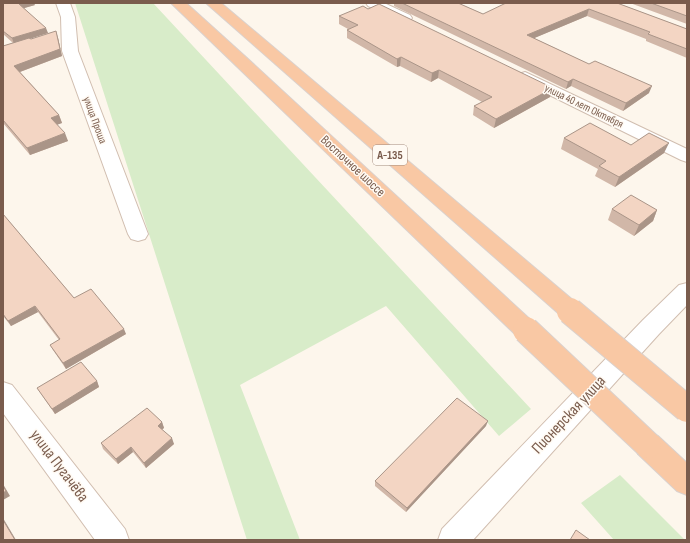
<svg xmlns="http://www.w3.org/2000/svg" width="690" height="543" font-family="'Sofia Sans Condensed',sans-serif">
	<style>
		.green { fill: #d8ecc9 }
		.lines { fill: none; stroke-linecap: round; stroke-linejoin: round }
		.minor-casing { stroke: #d1beb0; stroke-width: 2 }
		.tertiary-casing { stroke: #d1beb0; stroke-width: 2 }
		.trunk-casing { stroke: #dad1cd; stroke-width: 2 }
		.minor { fill: #fff; fill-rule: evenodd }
		.tertiary { fill: #fff; fill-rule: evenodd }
		.trunk { fill: #f9c8a4; fill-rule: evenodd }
		.trunk-bridge-far1-casing { stroke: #dad1cd; stroke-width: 22; stroke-linecap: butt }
		.trunk-bridge-casing { stroke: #dad1cd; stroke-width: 28; stroke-linecap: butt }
		.trunk-bridge-far1 { stroke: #f9c8a4; stroke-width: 20 }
		.trunk-bridge { stroke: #f9c8a4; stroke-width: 26 }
		.wall { fill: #d1b7a8 }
		.shaded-wall { fill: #aa9588 }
		.building { fill: #f3d5c3; stroke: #aa9588 }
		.labels { text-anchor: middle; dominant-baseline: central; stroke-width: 3; stroke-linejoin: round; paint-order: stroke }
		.far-street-label { font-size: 11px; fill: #7a5c4d; stroke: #fffaf3 }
		.shield { fill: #fffaf3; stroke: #a28b7f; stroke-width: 1 }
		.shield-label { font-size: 12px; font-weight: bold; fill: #7a5c4d }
		.street-label { font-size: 13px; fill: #7a5c4d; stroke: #fffaf3 }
		.near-street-label { font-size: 16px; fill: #7a5c4d; stroke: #fffaf3 }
	</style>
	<rect width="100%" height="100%" fill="#fdf6ec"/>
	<path class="green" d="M 75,3 L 153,3 L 531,409 L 499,436 L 386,306 L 240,385 L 300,540 L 247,540 Z
		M 620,475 L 685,540 L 614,540 L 581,503 Z"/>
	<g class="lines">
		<g class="minor-casing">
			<path id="minor" d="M 56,3 L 70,3 L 75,17 L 78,51 L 148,234 L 145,239 L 138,241 L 131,239 L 128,234 L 62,51 L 61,17 Z
				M 366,3 L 384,3 L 410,15 L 412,18 L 410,21 L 405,22 L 400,21 L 368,6 Z
				M 525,72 L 687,149 L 687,162 L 681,160 L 519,80 L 517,77 L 519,74 Z"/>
		</g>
		<g class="tertiary-casing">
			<path id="tertiary" d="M 687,283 L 687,305 L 659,334 L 473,540 L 438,540 L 442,529 L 643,320 L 679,285 Z
				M 3,382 L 12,385 L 125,529 L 129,540 L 95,540 L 3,413 Z"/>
		</g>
		<g class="trunk-casing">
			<path id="trunk" d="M 171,3 L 186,3 L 248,59 L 534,323 L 538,330 L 534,337 L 526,339 L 518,337 Z
				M 206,3 L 221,3 L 574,301 L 578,307 L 574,313 L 566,316 L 558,313 Z
				M 648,433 L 658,436 L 687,463 L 687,495 L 677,491 L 638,454 L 634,445 L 638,436 Z"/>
		</g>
		<use href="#minor" class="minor"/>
		<use href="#tertiary" class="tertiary"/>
		<use href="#trunk" class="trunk"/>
		<g class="trunk-bridge-far1-casing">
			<path id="trunk-bridge-far1" d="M 566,307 L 572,312"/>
		</g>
		<g class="trunk-bridge-casing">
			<path id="trunk-bridge" d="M 570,311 L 687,409
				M 526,330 L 648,445"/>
		</g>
		<use href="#trunk-bridge-far1" class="trunk-bridge-far1"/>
		<use href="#trunk-bridge" class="trunk-bridge"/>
	</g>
	<path class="wall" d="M 3,3 L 35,5 L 24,8 L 48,33 L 30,38 L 31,39 L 58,38 L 62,56 L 20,72 L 59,115 L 62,123 L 57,124 L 68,141 L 30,155 L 3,123 L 3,46 L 13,43 L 3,34 Z
		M 394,3 L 458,3 L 483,14 L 617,3 L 687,29 L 687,58 L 646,41 L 646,39 L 587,16 L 534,38 L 649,93 L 623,111 L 571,86 L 566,89 L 394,6 Z
		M 630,3 L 687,3 L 687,24 Z
		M 368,9 L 553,88 L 550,97 L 494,128 L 473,115 L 474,106 L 482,102 L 438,78 L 431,82 L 400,66 L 397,67 L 347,38 L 347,30 L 348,29 L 339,24 L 339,16 Z
		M 564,138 L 631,145 L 664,153 L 615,187 L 595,176 L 598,169 L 561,149 Z
		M 612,209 L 657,210 L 653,221 L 634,236 L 608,220 Z
		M 3,214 L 74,298 L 126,334 L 66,369 L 53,350 L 50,345 L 59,340 L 38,312 L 11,326 L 3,316 Z
		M 97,381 L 99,387 L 55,414 L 37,388 Z
		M 162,422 L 164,428 L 162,429 L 174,444 L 146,468 L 133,452 L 118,464 L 103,449 L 101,443 Z
		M 486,426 L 406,512 L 375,486 L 375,481 Z"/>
	<path class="shaded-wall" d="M 23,3 L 34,3 L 35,5 L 21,9 L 19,4 Z
		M 589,9 L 587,16 L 525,42 L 527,35 Z
		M 46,28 L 48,33 L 14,44 L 12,38 Z
		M 56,31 L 58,38 L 62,56 L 17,73 L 14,66 Z
		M 401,57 L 400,66 L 397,67 L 397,59 Z
		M 439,70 L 438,78 L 431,82 L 432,73 Z
		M 573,79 L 571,86 L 566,89 L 568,82 Z
		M 652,86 L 649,93 L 623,111 L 626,103 Z
		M 553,88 L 550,97 L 494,128 L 496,119 Z
		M 59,115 L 62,123 L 54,126 L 51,118 Z
		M 65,133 L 68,141 L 30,155 L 27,148 Z
		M 669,143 L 664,153 L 615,187 L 619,177 Z
		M 657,210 L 653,221 L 634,236 L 639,225 Z
		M 35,306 L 38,312 L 11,326 L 8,321 Z
		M 124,329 L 126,334 L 66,369 L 63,363 Z
		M 97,381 L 99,387 L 55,414 L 52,409 Z
		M 488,421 L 486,426 L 406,512 L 407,508 Z
		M 162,422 L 164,428 L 160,431 L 158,426 Z
		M 172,438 L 174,444 L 146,468 L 144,463 Z
		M 131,447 L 133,452 L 118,464 L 116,459 Z
		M 3,484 L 10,496 L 3,500 Z
		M 3,518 L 16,540 L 15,540 L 3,520 Z"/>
	<path class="building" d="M 3,3 L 23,3 L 19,4 L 46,28 L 12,38 L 3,31 L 3,19 L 4,18 L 3,17 Z
		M 402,3 L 458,3 L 483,14 L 506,3 L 617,3 L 687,29 L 687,49 L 648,34 L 650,32 L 589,9 L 527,35 L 589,64 L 595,61 L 652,86 L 626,103 L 573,79 L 568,82 Z
		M 651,3 L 687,3 L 687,16 Z
		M 379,4 L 553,88 L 496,119 L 474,106 L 492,97 L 439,70 L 432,73 L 401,57 L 397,59 L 347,30 L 358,25 L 339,16 L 363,6 L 368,9 Z
		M 56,31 L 60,49 L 14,66 L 59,115 L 51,118 L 65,133 L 27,148 L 3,120 L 3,46 L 29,38 L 31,39 Z
		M 590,123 L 631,145 L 649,133 L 669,143 L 619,177 L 599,166 L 606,161 L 564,138 Z
		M 631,195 L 657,210 L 639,225 L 612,209 Z
		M 3,214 L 74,298 L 91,289 L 124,329 L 63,363 L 50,345 L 60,339 L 35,306 L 8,321 L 3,314 Z
		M 81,362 L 97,381 L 52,409 L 37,388 Z
		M 457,398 L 488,421 L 407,508 L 375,481 Z
		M 147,408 L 162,422 L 158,426 L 172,438 L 144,463 L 131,447 L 116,459 L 101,443 Z
		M 3,486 L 6,491 L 3,493 Z
		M 3,520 L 15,540 L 3,540 Z
		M 576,530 L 590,540 L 570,540 Z"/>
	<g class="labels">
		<g class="far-street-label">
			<text transform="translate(584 106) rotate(26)">улица 40 лет Октября</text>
			<text transform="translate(95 120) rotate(70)">улица Проша</text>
		</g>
		<rect class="shield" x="373" y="145" width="34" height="20" rx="3"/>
		<g class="shield-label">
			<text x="390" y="155">А-135</text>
		</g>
		<g class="street-label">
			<text transform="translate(353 166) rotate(43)">Восточное шоссе</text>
		</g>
		<g class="near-street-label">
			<text transform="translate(569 415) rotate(-47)">Пионерская улица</text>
			<text transform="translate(59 466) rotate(53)">улица Пугачёва</text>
		</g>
	</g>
	<rect width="690" height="543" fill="none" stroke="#7a5c4d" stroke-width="8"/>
</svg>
